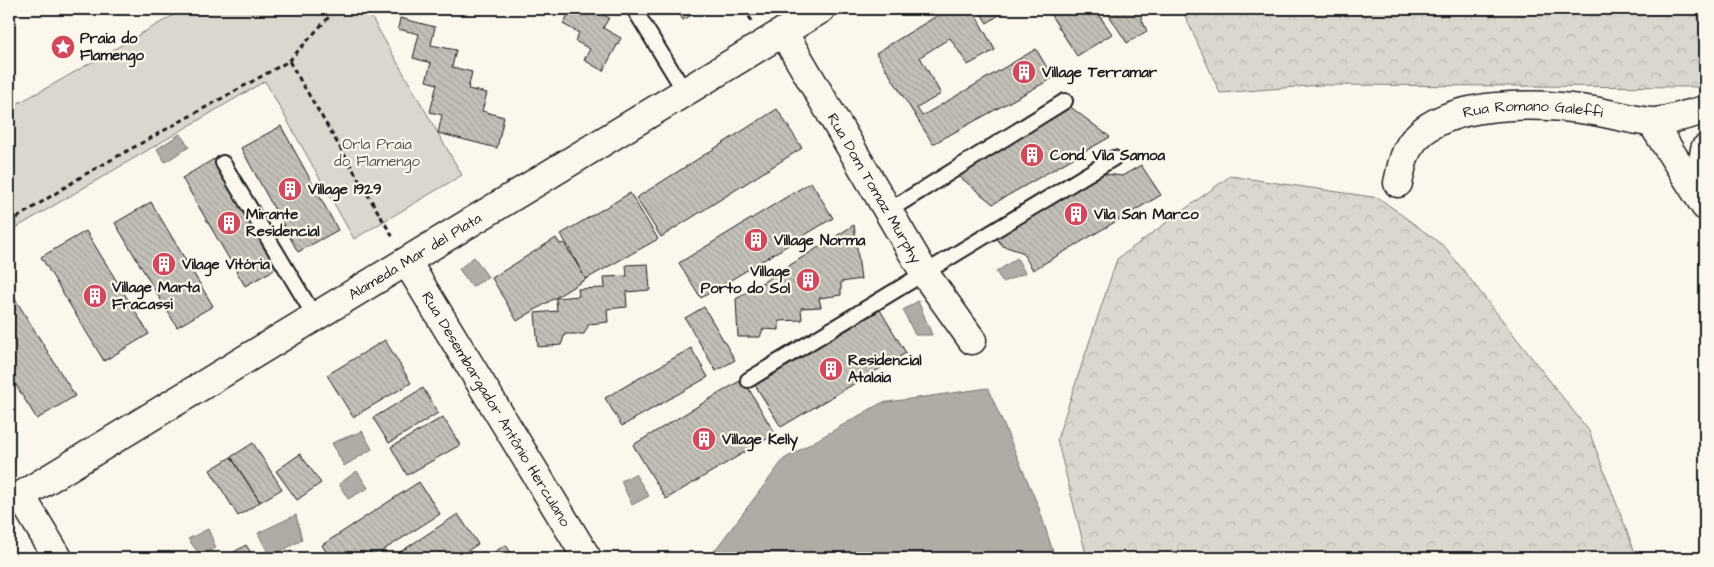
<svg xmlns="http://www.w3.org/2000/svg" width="1714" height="567" font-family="'Architects Daughter',sans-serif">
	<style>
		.forest { fill: url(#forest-crowns); stroke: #7b7a75 }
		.park { fill: #dad7ce; stroke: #7b7a75 }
		.water { fill: #afaca5; stroke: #74726e }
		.building { fill: url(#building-back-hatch); stroke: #1c1c1c }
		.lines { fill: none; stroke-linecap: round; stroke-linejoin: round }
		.service-casing { stroke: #1c1c1c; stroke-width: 18 }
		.minor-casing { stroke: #1c1c1c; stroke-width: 31 }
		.path { stroke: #1c1c1c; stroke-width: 3; stroke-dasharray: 5 4; stroke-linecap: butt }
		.service { stroke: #fbf7ec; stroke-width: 14 }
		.minor { stroke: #fbf7ec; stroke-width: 28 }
		.labels { text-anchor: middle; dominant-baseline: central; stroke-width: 4.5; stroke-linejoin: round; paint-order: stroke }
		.poi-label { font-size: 15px; font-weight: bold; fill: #1c1c1c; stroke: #fbf7ec; text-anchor: start }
		.street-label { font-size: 15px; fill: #1c1c1c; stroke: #fbf7ec }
		.park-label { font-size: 15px; fill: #555451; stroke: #fbf7ec }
	</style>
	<defs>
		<pattern id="forest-crowns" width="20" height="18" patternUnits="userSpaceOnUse" patternTransform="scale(1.25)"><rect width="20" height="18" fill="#dad7ce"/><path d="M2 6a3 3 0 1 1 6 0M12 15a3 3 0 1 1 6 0" fill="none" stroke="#bab8b0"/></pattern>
		<pattern id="building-back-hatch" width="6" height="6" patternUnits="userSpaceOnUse" patternTransform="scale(1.25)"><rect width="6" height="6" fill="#c3c0b8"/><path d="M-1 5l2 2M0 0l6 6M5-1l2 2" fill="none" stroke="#a7a49e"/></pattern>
	</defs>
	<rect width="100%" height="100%" fill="#fbf7ec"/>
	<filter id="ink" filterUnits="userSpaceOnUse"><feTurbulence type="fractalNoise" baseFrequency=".02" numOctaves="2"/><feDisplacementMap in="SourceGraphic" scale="10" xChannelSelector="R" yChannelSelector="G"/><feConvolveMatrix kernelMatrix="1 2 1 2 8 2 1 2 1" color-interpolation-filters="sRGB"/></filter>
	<g filter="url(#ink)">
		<path class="forest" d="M 1182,9 L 1705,9 L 1705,87 L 1321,85 L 1220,93 Z
			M 1230,176 L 1379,198 L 1445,247 L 1589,431 L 1637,558 L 1087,558 L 1057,439 L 1117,259 Z"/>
		<path class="park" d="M 184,9 L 375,9 L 369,13 L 462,175 L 354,239 L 265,81 L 9,232 L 9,108 L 52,85 Z"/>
		<path class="water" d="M 180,134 L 189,147 L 165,162 L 157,149 Z
			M 474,257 L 488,277 L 472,287 L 459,269 Z
			M 1017,258 L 1025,273 L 1003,282 L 996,272 Z
			M 918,301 L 932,335 L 915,335 L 903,310 Z
			M 988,388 L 1039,508 L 1055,558 L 709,558 L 784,459 L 881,403 Z
			M 362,431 L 372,449 L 344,466 L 332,443 Z
			M 357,471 L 368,488 L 348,499 L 339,484 Z
			M 635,474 L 649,496 L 632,505 L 621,481 Z
			M 296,515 L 302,540 L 270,557 L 258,533 Z
			M 208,529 L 216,548 L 200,555 L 188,539 Z"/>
		<path class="building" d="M 561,9 L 598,9 L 597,11 L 609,18 L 603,28 L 621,38 L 603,71 L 584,60 L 590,49 L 575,41 L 579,33 L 563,24 L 569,13 Z
			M 676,9 L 702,9 L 683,20 Z
			M 948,9 L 972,9 L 995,50 L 968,65 L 950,38 L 920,57 L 941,94 L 917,108 L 922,116 L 1036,49 L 1053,78 L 933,144 L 876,53 Z
			M 978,9 L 1008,9 L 987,23 Z
			M 1047,9 L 1095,9 L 1112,34 L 1077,56 Z
			M 1105,9 L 1144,9 L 1141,18 L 1147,31 L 1127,43 Z
			M 400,18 L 435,27 L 431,45 L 456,50 L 452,67 L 472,72 L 468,89 L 487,93 L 482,111 L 504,117 L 497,148 L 438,133 L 442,115 L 430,112 L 437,84 L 426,81 L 431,63 L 413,58 L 419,34 L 398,29 Z
			M 1068,105 L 1110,137 L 993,204 L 955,173 Z
			M 777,109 L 802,148 L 661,237 L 636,198 Z
			M 281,126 L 338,230 L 298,252 L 241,148 Z
			M 214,159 L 277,268 L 245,286 L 182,178 Z
			M 1141,165 L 1161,195 L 1033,270 L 1022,252 L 1003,246 L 992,233 L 1091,172 L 1122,176 Z
			M 811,182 L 833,218 L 701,298 L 679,263 Z
			M 630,193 L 658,239 L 586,279 L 561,234 Z
			M 151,202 L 213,306 L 177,327 L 115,223 Z
			M 854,225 L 861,279 L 841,282 L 841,295 L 819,298 L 821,307 L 801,308 L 802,320 L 779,321 L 779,330 L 763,329 L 760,337 L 738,337 L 736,299 Z
			M 86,231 L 149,334 L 104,361 L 41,257 Z
			M 556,238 L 560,244 L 564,243 L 586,279 L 517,321 L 492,278 Z
			M 648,264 L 650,290 L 626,292 L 627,307 L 607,309 L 608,322 L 589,324 L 584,334 L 565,334 L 561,345 L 538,347 L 535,313 L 557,311 L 556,298 L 579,296 L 578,289 L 605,288 L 604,277 L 627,276 L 626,265 Z
			M 9,289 L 75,396 L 37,419 L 9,374 Z
			M 704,307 L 735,360 L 716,371 L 685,318 Z
			M 880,310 L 906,353 L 781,427 L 755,385 Z
			M 385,340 L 411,383 L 353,417 L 327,375 Z
			M 691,348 L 708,377 L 622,426 L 605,398 Z
			M 743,379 L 775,434 L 666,499 L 633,445 Z
			M 423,388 L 438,413 L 389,443 L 373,418 Z
			M 443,417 L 460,445 L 407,475 L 391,447 Z
			M 253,443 L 282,489 L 260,502 L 231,457 Z
			M 300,454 L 321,483 L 297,500 L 276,471 Z
			M 231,457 L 260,502 L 238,516 L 210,470 Z
			M 419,482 L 440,514 L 371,558 L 330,558 L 322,545 Z
			M 458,514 L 478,544 L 457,558 L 391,558 Z
			M 246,545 L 254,558 L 224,558 Z
			M 506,545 L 514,558 L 484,558 Z"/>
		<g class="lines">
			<g class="service-casing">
				<path id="service" d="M 634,9 L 685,92
					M 223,163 L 315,317
					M 888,211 L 1065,101
					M 748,380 L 1114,158"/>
			</g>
			<g class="minor-casing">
				<g id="minor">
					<path id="s1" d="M 783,32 L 925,274 L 972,340"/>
					<path d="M 1652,123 L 1705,206"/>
					<path id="s2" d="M 1398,183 C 1401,171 1402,158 1409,147 C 1439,97 1544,103 1594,111 C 1612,114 1631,120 1650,122 C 1662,123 1692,113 1705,110"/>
					<path d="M 1702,201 L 1702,169 L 1705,149"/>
					<path id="s3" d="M 407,262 L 587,558"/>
					<path d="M 21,496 L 58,558"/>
					<path id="s4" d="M 9,503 L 821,9"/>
				</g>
			</g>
			<path class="path" d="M 744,9 L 752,21
				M 289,61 L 336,9
				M 9,223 L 84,175 L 289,61 L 394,239"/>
			<use href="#service" class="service"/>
			<use href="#minor" class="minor"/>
		</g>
	</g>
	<defs>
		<g id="sight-disc" transform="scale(1.25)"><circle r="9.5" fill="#d1495b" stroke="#fbf7ec"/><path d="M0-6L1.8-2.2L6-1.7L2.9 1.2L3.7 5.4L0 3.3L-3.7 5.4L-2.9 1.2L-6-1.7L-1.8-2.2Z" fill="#fff"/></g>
		<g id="building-disc" transform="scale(1.25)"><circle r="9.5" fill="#d1495b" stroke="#fbf7ec"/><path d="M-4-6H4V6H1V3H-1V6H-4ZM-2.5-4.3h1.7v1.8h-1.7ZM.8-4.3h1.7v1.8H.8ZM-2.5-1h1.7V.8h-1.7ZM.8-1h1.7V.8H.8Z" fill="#fff"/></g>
	</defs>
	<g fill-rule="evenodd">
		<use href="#sight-disc" x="63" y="47"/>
		<use href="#building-disc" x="1024" y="72"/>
		<use href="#building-disc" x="1032" y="155"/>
		<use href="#building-disc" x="290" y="189"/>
		<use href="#building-disc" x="1076" y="214"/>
		<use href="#building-disc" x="229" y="223"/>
		<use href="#building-disc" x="756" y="240"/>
		<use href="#building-disc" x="164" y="264"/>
		<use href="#building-disc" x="808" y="280"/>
		<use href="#building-disc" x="95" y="296"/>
		<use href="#building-disc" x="831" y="369"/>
		<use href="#building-disc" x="704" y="439"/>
	</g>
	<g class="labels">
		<g class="poi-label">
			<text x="80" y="38">Praia do<tspan x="80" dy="17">Flamengo</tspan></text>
			<text x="1042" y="72">Village Terramar</text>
			<text x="1050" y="155">Cond. Vila Samoa</text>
			<text x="308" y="189">Village 1929</text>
			<text x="246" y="214">Mirante<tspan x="246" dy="17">Residencial</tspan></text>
			<text x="1094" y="214">Vila San Marco</text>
			<text x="774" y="240">Village Norma</text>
			<text x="182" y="264">Vilage Vitória</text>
			<text x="790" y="271" text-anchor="end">Village<tspan x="790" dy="17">Porto do Sol</tspan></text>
			<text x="112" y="287">Village Marta<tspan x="112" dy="17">Fracassi</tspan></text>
			<text x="848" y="360">Residencial<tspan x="848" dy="17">Atalaia</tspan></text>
			<text x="722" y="439">Village Kelly</text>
		</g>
		<g class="street-label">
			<text stroke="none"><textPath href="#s2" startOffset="174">Rua Romano Galeffi</textPath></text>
			<text stroke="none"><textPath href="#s1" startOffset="181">Rua Dom Tomaz Murphy</textPath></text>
			<text stroke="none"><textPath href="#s4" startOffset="475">Alameda Mar del Plata</textPath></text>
			<text stroke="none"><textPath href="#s3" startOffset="172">Rua Desembargador Antônio Herculano</textPath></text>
		</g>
		<g class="park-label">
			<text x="377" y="144">Orla Praia<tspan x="377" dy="17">do Flamengo</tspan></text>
		</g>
	</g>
	<rect width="1714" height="567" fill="none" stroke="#fbf7ec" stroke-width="30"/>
	<rect x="15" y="15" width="1684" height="537" fill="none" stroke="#1c1c1c" stroke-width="2" filter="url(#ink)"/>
</svg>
